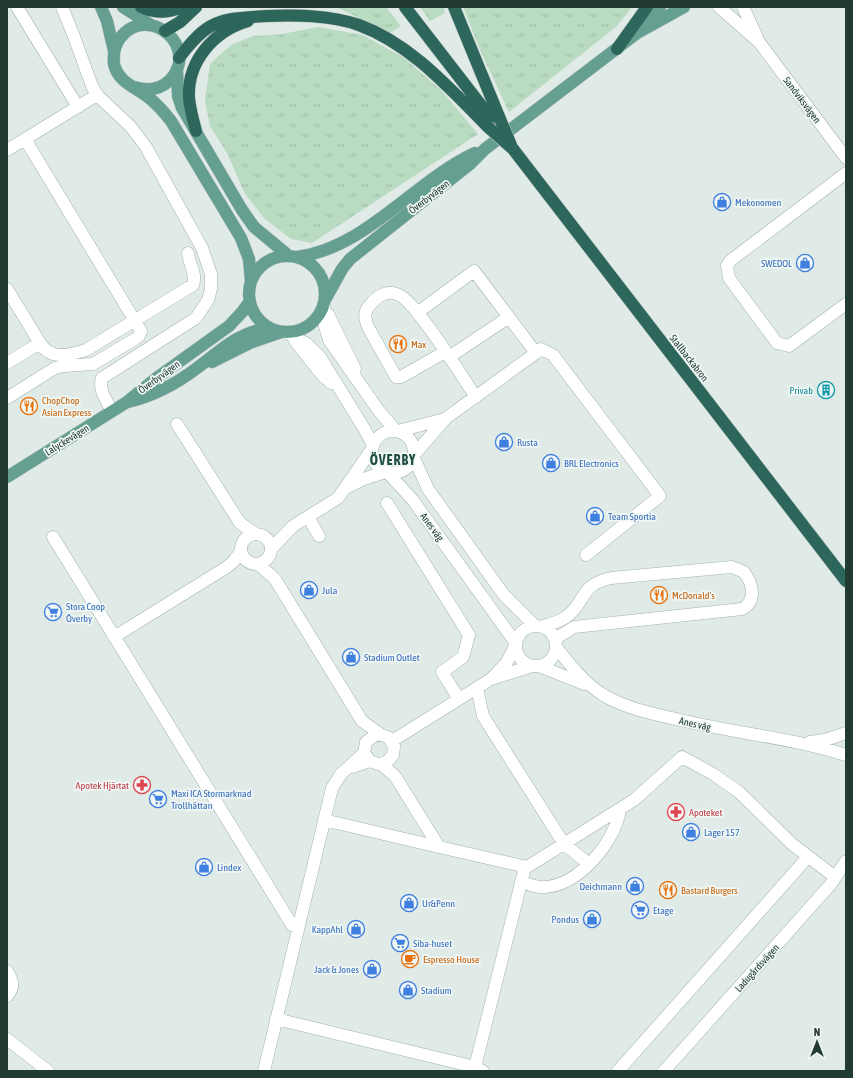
<svg xmlns="http://www.w3.org/2000/svg" width="853" height="1078" font-family="'Asap Condensed',sans-serif">
	<style>
		.grass { fill: url(#grass-tufts) }
		.lines { fill: none; stroke-linecap: round; stroke-linejoin: round }
		.minor-casing { stroke: #a3b2ad; stroke-width: 13 }
		.major-casing { stroke: #bcc4c2; stroke-width: 13 }
		.highway-casing { stroke: #bcc4c2; stroke-width: 13 }
		.minor { stroke: #fff; stroke-width: 12 }
		.major { stroke: #659f91; stroke-width: 12 }
		.highway { stroke: #2d665b; stroke-width: 12 }
		.highway-bridge-casing { stroke: #bcc4c2; stroke-width: 13; stroke-linecap: butt }
		.highway-bridge { stroke: #2d665b; stroke-width: 12 }
		.labels { text-anchor: middle; dominant-baseline: central; stroke-width: 3.5; stroke-linejoin: round; paint-order: stroke }
		.street-label { font-size: 10px; fill: #213a34; stroke: #f0f7f4 }
		.shop-label { font-size: 10px; fill: #366cbe; stroke: #f0f7f4; text-anchor: start }
		.food-label { font-size: 10px; fill: #c56008; stroke: #f0f7f4; text-anchor: start }
		.culture-label { font-size: 10px; fill: #0d838f; stroke: #f0f7f4; text-anchor: end }
		.health-label { font-size: 10px; fill: #be3a42; stroke: #f0f7f4; text-anchor: end }
		.district-label { font-size: 14px; font-weight: bold; letter-spacing: 1px; fill: #1d4c41; stroke: #f0f7f4 }
	</style>
	<defs>
		<pattern id="grass-tufts" width="24" height="20" patternUnits="userSpaceOnUse"><rect width="24" height="20" fill="#b9dbc2"/><path d="M3 7l-1-3M5 7V3M7 7l1-3M15 17l-1-3M17 17v-4M19 17l1-3" fill="none" stroke="#9fbda7"/></pattern>
	</defs>
	<rect width="100%" height="100%" fill="#e0eae6"/>
	<path class="grass" d="M 336,7 L 386,7 L 401,26 L 390,33 Z
		M 420,7 L 444,7 L 445,13 L 430,21 Z
		M 463,7 L 632,7 L 617,26 L 509,112 L 480,50 Z
		M 318,27 L 363,35 L 404,58 L 441,90 L 478,134 L 312,243 L 291,239 L 264,218 L 245,194 L 227,153 L 210,126 L 205,101 L 210,64 L 231,45 L 253,36 L 282,34 Z"/>
	<g class="lines">
		<g class="minor-casing">
			<path id="minor" d="M 17,7 L 78,107
				M 62,7 L 73,34 L 92,86 L 97,95 L 131,127 L 146,147 L 202,248 L 211,274 L 211,289 L 208,300 L 196,318 L 102,378 C 98,390 107,401 112,411
				M 719,7 L 759,42 L 846,158
				M 743,7 L 757,37
				M 7,150 L 97,95
				M 846,173 L 730,261 L 727,266 L 729,278 L 777,343 L 789,346 L 846,304
				M 7,289 L 40,343
				M 324,305 L 324,323 L 329,340 L 379,411 L 396,431
				M 417,313 L 474,271 L 536,353
				M 328,314 L 355,369
				M 287,333 L 307,344 L 320,357 L 365,430 L 373,445
				M 295,341 L 322,375 L 331,383
				M 445,352 L 401,377 L 396,377 L 368,327 C 365,319 363,312 370,305 C 377,296 388,289 399,295 C 417,303 462,377 476,397
				M 449,357 L 509,317
				M 7,363 L 40,343 C 51,361 69,355 86,350 L 193,285 C 197,274 189,264 188,253
				M 7,398 L 55,368 L 64,366 L 93,364 L 135,339 L 139,336 L 141,331 L 25,139
				M 177,424 L 240,523 L 256,534
				M372 452a21 21 0 1 1 42 0a21 21 0 1 1-42 0Z
				M 398,431 L 445,419
				M 414,455 L 446,418 L 536,353 L 541,349 L 553,355 L 660,496 L 586,555
				M 414,458 L 428,489 L 504,595 L 534,625
				M 388,473 L 412,499 L 515,642
				M 346,488 L 364,479 L 385,472
				M 387,503 L 469,635 L 463,657 L 442,672 L 459,699
				M 308,517 L 319,536
				M241 549a15 15 0 1 1 30 0a15 15 0 1 1-30 0Z
				M 53,537 L 292,925 L 298,927
				M 271,549 L 293,526 L 338,498 L 372,449
				M 258,564 L 275,579 L 362,721 L 380,734
				M516 646a20 20 0 1 1 40 0a20 20 0 1 1-40 0Z
				M 543,626 C 550,624 559,622 566,617 C 586,604 578,585 611,578 L 732,567 L 744,572 C 753,584 757,601 742,609 L 574,627 L 555,639
				M 114,637 L 227,567 L 234,561 L 241,551
				M 556,647 C 570,665 585,684 605,696 C 628,709 654,714 680,720 C 735,733 792,738 846,755
				M 539,666 L 584,684
				M 492,678 L 507,662 L 515,646
				M 477,688 L 483,716 L 564,844 L 589,864
				M 392,741 L 491,679 L 532,666
				M 810,742 L 825,740 L 846,733
				M 381,764 L 395,776 L 439,847 L 527,867 L 634,800 L 682,757 L 713,774 L 739,792 L 792,844 L 835,877
				M 352,767 L 370,761 L 378,764 L 387,762 L 393,755 L 394,746 L 388,737 L 377,734 L 366,742 L 364,753 L 370,761
				M 324,820 L 439,847
				M 521,882 C 528,884 538,888 545,887 C 579,885 615,842 620,810
				M 7,971 C 13,981 15,987 7,996
				M 276,1019 L 475,1067 L 483,1071
				M 7,1039 L 48,1071
				M 475,1067 L 525,867
				M 264,1071 L 332,788 L 341,774 L 364,753
				M 618,1071 L 808,857
				M 664,1071 L 831,884 L 846,861"/>
		</g>
		<g class="major-casing">
			<path id="major" d="M 101,7 L 107,21 L 114,51
				M 123,7 L 151,25
				M 645,24 L 660,7
				M 177,69 L 178,96 L 182,108 L 242,210 L 254,227 L 289,256
				M 134,87 C 147,91 160,90 170,80 C 201,47 148,2 120,38 C 115,45 113,55 114,64 C 118,82 135,87 148,97 C 157,104 164,112 171,121 L 241,238 L 249,259 L 251,282
				M249 294a38 38 0 1 1 76 0a38 38 0 1 1-76 0Z
				M 297,257 C 366,248 413,182 475,153
				M 326,298 L 342,269 L 350,259 L 470,164 L 485,149 L 637,33 L 684,7
				M 212,362 L 252,342 L 281,332
				M 128,402 C 153,396 176,384 197,368 C 223,349 235,334 268,328
				M 7,477 L 127,402 L 158,377 L 229,326 L 243,311 L 250,301"/>
		</g>
		<g class="highway-casing">
			<path id="highway" d="M 141,7 C 155,14 168,13 182,7
				M 405,7 L 494,122
				M 454,7 L 500,119
				M 165,31 L 180,22 L 196,7
				M 617,49 L 647,7
				M 179,58 C 208,19 220,19 266,16 C 297,15 330,15 359,25 C 411,44 450,89 488,127
				M 196,131 C 193,120 190,109 189,98 C 187,61 214,31 248,21
				M 513,149 L 846,581"/>
		</g>
		<use href="#minor" class="minor"/>
		<use href="#major" class="major"/>
		<use href="#highway" class="highway"/>
		<g class="highway-bridge-casing">
			<path id="highway-bridge" d="M 500,119 L 511,145
				M 488,127 L 513,149"/>
		</g>
		<use href="#highway-bridge" class="highway-bridge"/>
	</g>
	<defs>
		<g id="shop-ring" transform="scale(0.9)"><circle r="9.5" fill="#f0f7f4" stroke="#3f7fe0" stroke-width="1.5"/><path d="M-5-2.5h2.3a2.7 3.5 0 0 1 5.4 0H5L5.5 6h-11ZM-1.5-2.5h3a1.5 2.3 0 0 0-3 0Z" fill="#3f7fe0"/></g>
		<g id="restaurant-ring" transform="scale(0.9)"><circle r="9.5" fill="#f0f7f4" stroke="#e8710a" stroke-width="1.5"/><path d="M-5-6h1v4h1v-4h1v4h1v-4h1v5L-1.5 .5V6h-2V.5L-5-1ZM5-6V6H3V1.5H1.5Q1.5-4 5-6Z" fill="#e8710a"/></g>
		<g id="building-ring" transform="scale(0.9)"><circle r="9.5" fill="#f0f7f4" stroke="#0f9aa8" stroke-width="1.5"/><path d="M-4-6H4V6H1V3H-1V6H-4ZM-2.5-4.3h1.7v1.8h-1.7ZM.8-4.3h1.7v1.8H.8ZM-2.5-1h1.7V.8h-1.7ZM.8-1h1.7V.8H.8Z" fill="#0f9aa8"/></g>
		<g id="supermarket-ring" transform="scale(0.9)"><circle r="9.5" fill="#f0f7f4" stroke="#3f7fe0" stroke-width="1.5"/><path d="M-6-5.5h2.5l.6 2H6L4.5 2H-2.5L-4.4-4H-6ZM-1.5 3.2a1.3 1.3 0 1 0 .1 0ZM3 3.2a1.3 1.3 0 1 0 .1 0Z" fill="#3f7fe0"/></g>
		<g id="pharmacy-ring" transform="scale(0.9)"><circle r="9.5" fill="#f0f7f4" stroke="#e0444e" stroke-width="1.5"/><path d="M-2-6h4v4h4v4h-4v4h-4v-4h-4v-4h4Z" fill="#e0444e"/></g>
		<g id="cafe-ring" transform="scale(0.9)"><circle r="9.5" fill="#f0f7f4" stroke="#e8710a" stroke-width="1.5"/><path d="M-5.5-4.5H6V0H3Q3 3.5 0 3.5H-2.5Q-5.5 3.5-5.5 0ZM3-3.2v2h1.7v-2ZM-6 4.5H4V6H-6Z" fill="#e8710a"/></g>
	</defs>
	<g fill-rule="evenodd">
		<use href="#shop-ring" x="722" y="202"/>
		<use href="#shop-ring" x="805" y="263"/>
		<use href="#restaurant-ring" x="398" y="344"/>
		<use href="#building-ring" x="826" y="390"/>
		<use href="#restaurant-ring" x="29" y="406"/>
		<use href="#shop-ring" x="504" y="442"/>
		<use href="#shop-ring" x="551" y="463"/>
		<use href="#shop-ring" x="595" y="516"/>
		<use href="#shop-ring" x="309" y="590"/>
		<use href="#restaurant-ring" x="659" y="595"/>
		<use href="#supermarket-ring" x="53" y="612"/>
		<use href="#shop-ring" x="351" y="657"/>
		<use href="#pharmacy-ring" x="142" y="785"/>
		<use href="#supermarket-ring" x="158" y="799"/>
		<use href="#pharmacy-ring" x="676" y="812"/>
		<use href="#shop-ring" x="691" y="832"/>
		<use href="#shop-ring" x="204" y="867"/>
		<use href="#shop-ring" x="635" y="886"/>
		<use href="#restaurant-ring" x="668" y="890"/>
		<use href="#shop-ring" x="409" y="903"/>
		<use href="#supermarket-ring" x="640" y="910"/>
		<use href="#shop-ring" x="592" y="919"/>
		<use href="#shop-ring" x="356" y="929"/>
		<use href="#supermarket-ring" x="400" y="943"/>
		<use href="#cafe-ring" x="410" y="959"/>
		<use href="#shop-ring" x="372" y="969"/>
		<use href="#shop-ring" x="408" y="990"/>
	</g>
	<g class="labels">
		<g class="street-label">
			<text transform="translate(802 100) rotate(53)">Sandviksvägen</text>
			<text transform="translate(429 197) rotate(-38)">Överbyvägen</text>
			<text transform="translate(689 358) rotate(52)">Stallbackabron</text>
			<text transform="translate(159 377) rotate(-36)">Överbyvägen</text>
			<text transform="translate(67 440) rotate(-32)">Lalyckevägen</text>
			<text transform="translate(432 527) rotate(54)">Anes väg</text>
			<text transform="translate(695 724) rotate(13)">Anes väg</text>
			<text transform="translate(757 968) rotate(-48)">Ladugårdsvägen</text>
		</g>
		<g class="shop-label">
			<text x="735" y="202">Mekonomen</text>
			<text x="792" y="263" text-anchor="end">SWEDOL</text>
			<text x="517" y="442">Rusta</text>
			<text x="564" y="463">BRL Electronics</text>
			<text x="608" y="516">Team Sportia</text>
			<text x="322" y="590">Jula</text>
			<text x="66" y="606">Stora Coop<tspan x="66" dy="12">Överby</tspan></text>
			<text x="364" y="657">Stadium Outlet</text>
			<text x="171" y="793">Maxi ICA Stormarknad<tspan x="171" dy="12">Trollhättan</tspan></text>
			<text x="704" y="832">Lager 157</text>
			<text x="217" y="867">Lindex</text>
			<text x="622" y="886" text-anchor="end">Deichmann</text>
			<text x="422" y="903">Ur&amp;Penn</text>
			<text x="653" y="910">Etage</text>
			<text x="579" y="919" text-anchor="end">Pondus</text>
			<text x="343" y="929" text-anchor="end">KappAhl</text>
			<text x="413" y="943">Siba-huset</text>
			<text x="359" y="969" text-anchor="end">Jack &amp; Jones</text>
			<text x="421" y="990">Stadium</text>
		</g>
		<g class="food-label">
			<text x="411" y="344">Max</text>
			<text x="42" y="400">ChopChop<tspan x="42" dy="12">Asian Express</tspan></text>
			<text x="672" y="595">McDonald's</text>
			<text x="681" y="890">Bastard Burgers</text>
			<text x="423" y="959">Espresso House</text>
		</g>
		<g class="culture-label">
			<text x="813" y="390">Privab</text>
		</g>
		<g class="health-label">
			<text x="129" y="785">Apotek Hjärtat</text>
			<text x="689" y="812" text-anchor="start">Apoteket</text>
		</g>
		<g class="district-label">
			<text x="393" y="460">ÖVERBY</text>
		</g>
	</g>
	<rect width="853" height="1078" fill="none" stroke="#213a34" stroke-width="16"/>
	<g transform="translate(817 1042)" stroke="#f0f7f4" stroke-width="3" paint-order="stroke">
	<path d="M0-3L7 15L0 10L-7 15Z" fill="#213a34"/>
	<text y="-6" font-size="11" font-weight="bold" text-anchor="middle" fill="#213a34">N</text>
	</g>
</svg>
